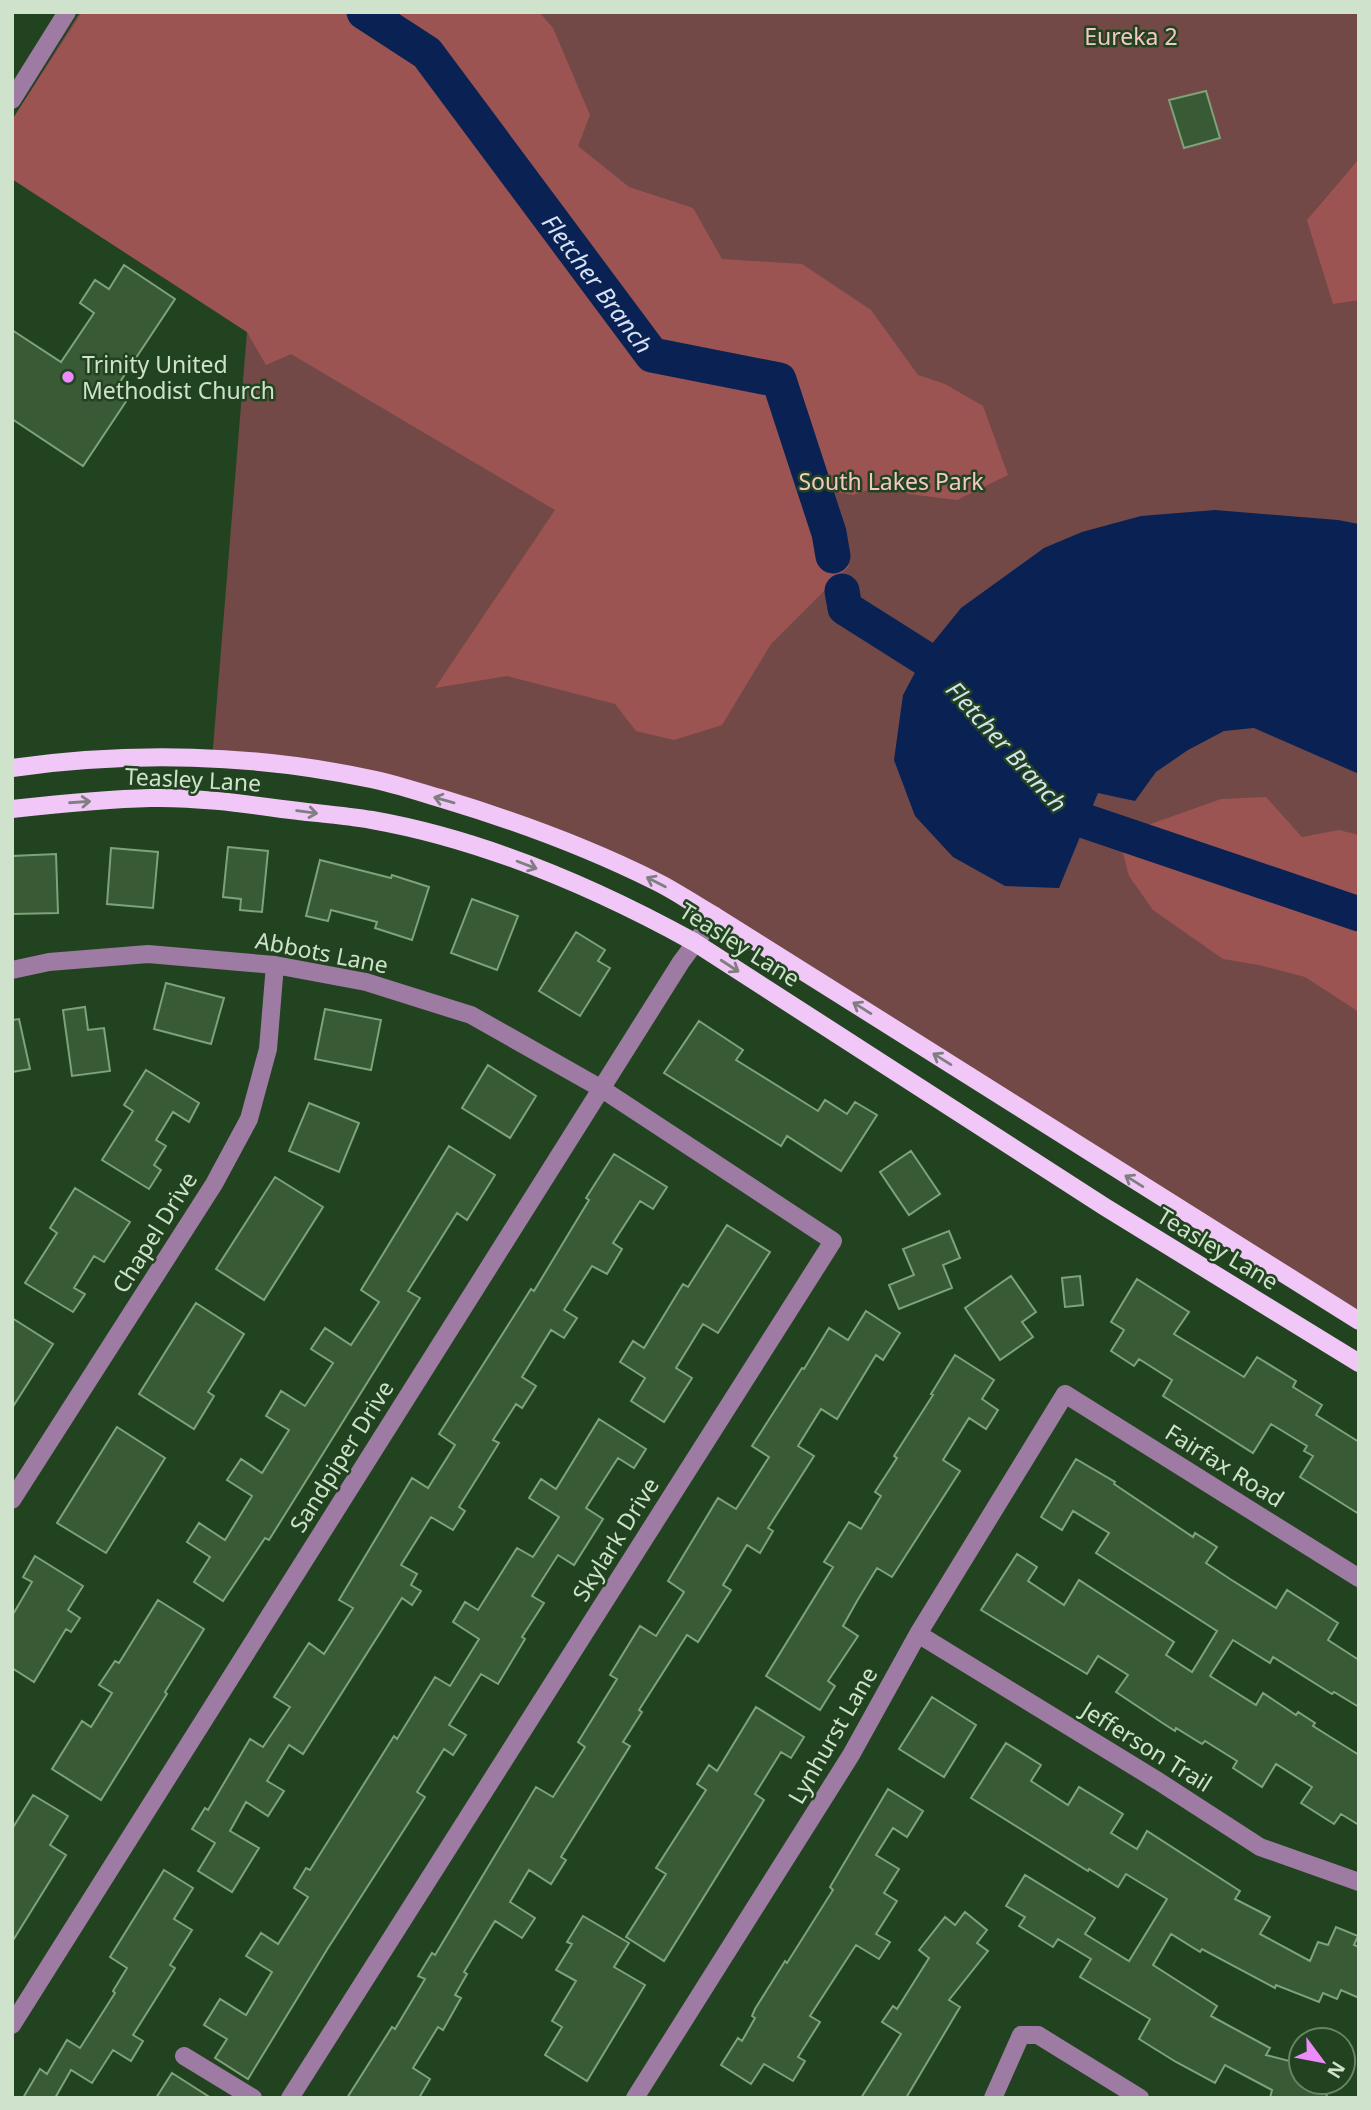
<svg xmlns="http://www.w3.org/2000/svg" width="1371" height="2110" font-family="'Noto Sans',sans-serif">
	<style>
		.green { fill: #734947 }
		.forest { fill: #9c5453 }
		.water { fill: #092253 }
		.lines { fill: none; stroke-linecap: round; stroke-linejoin: round }
		.river { stroke: #092253; stroke-width: 35 }
		.building { fill: #385a34; stroke: #7ea279; stroke-width: 2 }
		.minor { stroke: #9e7ba3; stroke-width: 18 }
		.major { stroke: #f1c7f7; stroke-width: 18 }
		.oneway { stroke: #7f7e80 }
		.poi-dot { fill: #ec8cfb; stroke: #22431f; stroke-width: 2.5 }
		.labels { text-anchor: middle; dominant-baseline: central; stroke-width: 5; stroke-linejoin: round; paint-order: stroke }
		.park-label { font-size: 23px; fill: #f3c7c4; stroke: #22431f }
		.poi-label { font-size: 23px; fill: #cee2cc; stroke: #22431f; text-anchor: start }
		.street-label { font-size: 23px; fill: #cee2cc; stroke: #22431f }
		.water-label { font-size: 24px; font-style: italic; fill: #d8e1f2; stroke: #22431f }
	</style>
	<rect width="100%" height="100%" fill="#22431f"/>
	<path class="green" d="M 80,12 L 1359,12 L 1359,1318 L 714,916 L 538,831 L 373,779 L 212,760 L 247,332 L 12,179 L 12,120 Z"/>
	<path class="forest" d="M 82,12 L 539,12 L 553,28 L 590,115 L 578,146 L 629,187 L 693,208 L 722,259 L 802,264 L 871,310 L 918,375 L 945,384 L 983,406 L 1008,475 L 957,500 L 909,494 L 889,483 L 853,495 L 821,489 L 825,542 L 849,566 L 771,644 L 722,725 L 674,740 L 636,731 L 615,704 L 507,676 L 435,688 L 555,510 L 291,354 L 266,365 L 247,332 L 12,179 L 12,120 Z
		M 1359,159 L 1359,300 L 1333,304 L 1307,220 Z
		M 1266,797 L 1302,837 L 1339,830 L 1359,835 L 1359,1012 L 1305,977 L 1259,965 L 1223,959 L 1153,910 L 1129,876 L 1120,842 L 1131,831 L 1221,799 Z"/>
	<path class="water" d="M 1215,510 L 1338,520 L 1359,524 L 1359,774 L 1254,728 L 1224,731 L 1188,750 L 1156,772 L 1135,801 L 1098,793 L 1059,888 L 1005,886 L 953,857 L 915,816 L 894,760 L 903,695 L 927,650 L 961,608 L 1044,548 L 1082,532 L 1141,516 Z"/>
	<g class="lines">
		<g class="river">
			<path id="s1" d="M 364,12 L 427,53 L 652,355 L 779,380 L 829,533 L 833,556"/>
			<path d="M 842,591 L 845,608 L 932,663 L 958,692"/>
			<path d="M 1051,797 L 1067,815 L 1359,914"/>
		</g>
	</g>
	<path class="building" d="M 1206,91 L 1220,138 L 1184,148 L 1169,100 Z
		M 124,265 L 175,299 L 114,391 L 127,400 L 83,466 L 12,419 L 12,330 L 61,362 L 94,313 L 80,303 L 95,280 L 109,289 Z
		M 228,847 L 268,851 L 262,912 L 240,910 L 241,899 L 223,897 Z
		M 111,848 L 158,852 L 153,908 L 107,904 Z
		M 56,854 L 58,913 L 12,914 L 12,856 Z
		M 320,860 L 391,878 L 392,875 L 429,887 L 412,940 L 375,928 L 377,922 L 331,910 L 328,921 L 306,916 Z
		M 472,899 L 518,916 L 497,970 L 451,953 Z
		M 576,932 L 605,950 L 598,961 L 610,968 L 580,1016 L 539,991 Z
		M 166,983 L 224,998 L 211,1044 L 154,1029 Z
		M 85,1007 L 88,1030 L 104,1028 L 110,1071 L 72,1076 L 63,1010 Z
		M 325,1009 L 381,1020 L 371,1070 L 315,1059 Z
		M 19,1019 L 30,1069 L 12,1072 L 12,1020 Z
		M 699,1021 L 743,1050 L 736,1060 L 818,1111 L 825,1100 L 847,1114 L 855,1102 L 877,1115 L 841,1171 L 787,1136 L 781,1146 L 664,1073 Z
		M 488,1065 L 536,1096 L 510,1138 L 462,1108 Z
		M 146,1070 L 199,1103 L 189,1122 L 173,1112 L 156,1140 L 166,1146 L 154,1165 L 161,1170 L 149,1189 L 102,1160 L 133,1111 L 124,1105 Z
		M 309,1103 L 359,1123 L 339,1172 L 289,1151 Z
		M 449,1146 L 495,1175 L 467,1220 L 457,1213 L 408,1291 L 420,1298 L 269,1540 L 265,1538 L 223,1601 L 194,1582 L 210,1557 L 187,1542 L 199,1523 L 225,1540 L 252,1496 L 227,1480 L 241,1459 L 262,1473 L 289,1430 L 266,1416 L 281,1391 L 305,1406 L 333,1363 L 311,1349 L 325,1328 L 351,1345 L 379,1302 L 361,1290 Z
		M 911,1151 L 940,1194 L 909,1215 L 880,1172 Z
		M 614,1154 L 667,1187 L 653,1209 L 640,1201 L 613,1243 L 622,1249 L 607,1274 L 592,1266 L 564,1310 L 577,1318 L 564,1338 L 551,1330 L 522,1377 L 536,1386 L 522,1408 L 516,1404 L 493,1440 L 499,1443 L 459,1507 L 465,1511 L 453,1530 L 431,1517 L 401,1565 L 417,1574 L 411,1585 L 421,1591 L 412,1605 L 402,1598 L 303,1754 L 289,1745 L 267,1781 L 284,1791 L 268,1816 L 246,1802 L 230,1831 L 259,1848 L 232,1892 L 198,1871 L 215,1843 L 192,1829 L 205,1808 L 208,1810 L 250,1739 L 263,1747 L 290,1707 L 274,1697 L 309,1643 L 324,1654 L 353,1608 L 339,1600 L 412,1478 L 428,1488 L 455,1445 L 439,1434 L 531,1289 L 534,1291 L 589,1200 L 586,1198 Z
		M 275,1177 L 323,1207 L 264,1300 L 216,1269 Z
		M 75,1188 L 130,1222 L 104,1262 L 94,1256 L 74,1288 L 85,1294 L 73,1312 L 25,1283 L 57,1233 L 50,1228 Z
		M 727,1225 L 770,1252 L 718,1333 L 703,1324 L 676,1368 L 692,1378 L 664,1422 L 631,1401 L 645,1378 L 620,1362 L 633,1341 L 644,1348 L 683,1284 L 688,1287 Z
		M 949,1231 L 960,1258 L 943,1265 L 952,1288 L 899,1309 L 889,1285 L 914,1275 L 903,1249 Z
		M 1011,1276 L 1036,1312 L 1022,1322 L 1033,1337 L 1000,1360 L 965,1308 Z
		M 1080,1276 L 1083,1305 L 1065,1307 L 1062,1278 Z
		M 1137,1279 L 1189,1312 L 1174,1334 L 1244,1377 L 1257,1357 L 1296,1381 L 1293,1387 L 1322,1405 L 1316,1415 L 1359,1442 L 1359,1514 L 1300,1477 L 1313,1456 L 1304,1451 L 1307,1446 L 1271,1424 L 1253,1453 L 1163,1396 L 1172,1380 L 1139,1359 L 1134,1366 L 1111,1351 L 1124,1330 L 1111,1322 Z
		M 196,1303 L 244,1334 L 208,1392 L 214,1396 L 194,1429 L 139,1394 Z
		M 866,1311 L 900,1333 L 883,1360 L 876,1355 L 837,1419 L 821,1409 L 798,1446 L 814,1456 L 768,1528 L 773,1531 L 760,1553 L 747,1545 L 723,1585 L 731,1590 L 698,1642 L 687,1635 L 639,1710 L 642,1712 L 623,1742 L 630,1746 L 561,1857 L 566,1860 L 551,1884 L 529,1870 L 510,1902 L 535,1918 L 522,1938 L 495,1921 L 464,1972 L 467,1974 L 455,1995 L 461,1998 L 443,2030 L 438,2027 L 413,2068 L 430,2079 L 419,2098 L 347,2098 L 392,2027 L 395,2029 L 425,1979 L 418,1976 L 432,1953 L 435,1955 L 536,1787 L 553,1797 L 585,1747 L 578,1742 L 617,1679 L 610,1675 L 640,1626 L 656,1636 L 684,1592 L 668,1581 L 718,1498 L 736,1509 L 769,1457 L 752,1446 L 802,1368 L 804,1369 L 829,1328 L 848,1340 Z
		M 12,1318 L 53,1344 L 12,1408 Z
		M 955,1355 L 994,1380 L 982,1399 L 998,1410 L 986,1429 L 969,1418 L 943,1460 L 960,1471 L 892,1577 L 877,1568 L 857,1601 L 843,1626 L 858,1636 L 828,1681 L 835,1686 L 820,1710 L 766,1676 L 833,1567 L 824,1562 L 849,1522 L 861,1529 L 881,1496 L 875,1492 L 897,1458 L 894,1456 L 933,1395 L 931,1394 Z
		M 599,1419 L 646,1449 L 634,1468 L 618,1458 L 586,1508 L 603,1519 L 574,1565 L 558,1555 L 532,1596 L 544,1603 L 522,1637 L 525,1639 L 498,1684 L 481,1674 L 449,1725 L 466,1735 L 453,1755 L 444,1749 L 417,1792 L 425,1797 L 328,1948 L 248,2079 L 215,2058 L 227,2039 L 204,2025 L 220,1999 L 246,2015 L 272,1972 L 246,1956 L 261,1933 L 278,1944 L 308,1897 L 294,1888 L 306,1868 L 310,1870 L 394,1736 L 397,1739 L 435,1677 L 450,1686 L 479,1639 L 453,1622 L 465,1602 L 478,1610 L 517,1548 L 533,1557 L 559,1517 L 529,1498 L 541,1479 L 556,1489 Z
		M 117,1427 L 165,1458 L 106,1553 L 57,1523 Z
		M 1076,1459 L 1115,1482 L 1114,1484 L 1193,1537 L 1195,1533 L 1217,1547 L 1206,1563 L 1230,1579 L 1276,1608 L 1287,1590 L 1338,1623 L 1328,1640 L 1359,1660 L 1359,1707 L 1334,1692 L 1332,1694 L 1273,1657 L 1270,1663 L 1233,1640 L 1210,1676 L 1256,1705 L 1263,1693 L 1296,1715 L 1298,1712 L 1315,1723 L 1313,1726 L 1359,1755 L 1359,1825 L 1341,1814 L 1334,1824 L 1301,1803 L 1312,1787 L 1276,1764 L 1262,1787 L 1233,1768 L 1237,1761 L 1205,1741 L 1202,1744 L 1176,1728 L 1175,1731 L 1161,1722 L 1116,1692 L 1128,1675 L 1098,1656 L 1087,1674 L 981,1610 L 1017,1554 L 1037,1567 L 1028,1581 L 1064,1605 L 1079,1580 L 1174,1642 L 1166,1655 L 1192,1672 L 1217,1631 L 1096,1553 L 1109,1533 L 1073,1511 L 1062,1530 L 1041,1517 Z
		M 35,1556 L 83,1586 L 68,1610 L 80,1618 L 71,1632 L 66,1629 L 34,1682 L 12,1668 L 12,1616 L 32,1582 L 23,1577 Z
		M 158,1600 L 204,1629 L 165,1692 L 167,1694 L 101,1800 L 52,1769 L 82,1721 L 91,1727 L 112,1693 L 99,1685 L 115,1661 L 119,1663 Z
		M 932,1697 L 976,1725 L 944,1777 L 899,1749 Z
		M 756,1707 L 804,1737 L 791,1758 L 781,1752 L 755,1794 L 764,1800 L 664,1961 L 626,1937 L 666,1874 L 656,1868 L 706,1790 L 697,1784 L 709,1765 L 717,1771 Z
		M 1006,1743 L 1041,1765 L 1031,1781 L 1068,1805 L 1079,1787 L 1123,1814 L 1111,1833 L 1137,1849 L 1147,1831 L 1240,1891 L 1235,1899 L 1270,1917 L 1260,1934 L 1310,1961 L 1318,1942 L 1328,1945 L 1336,1927 L 1358,1936 L 1354,1945 L 1359,1947 L 1359,1998 L 1341,1990 L 1337,1999 L 1323,1993 L 1319,2002 L 1276,1985 L 1275,1988 L 1202,1949 L 1200,1952 L 1171,1934 L 1153,1965 L 1217,2006 L 1211,2016 L 1270,2048 L 1266,2055 L 1301,2064 L 1301,2082 L 1330,2082 L 1326,2098 L 1270,2098 L 1272,2090 L 1225,2065 L 1215,2083 L 1176,2062 L 1139,2039 L 1150,2019 L 1080,1977 L 1091,1959 L 1058,1939 L 1053,1947 L 1019,1926 L 1025,1917 L 1006,1906 L 1025,1875 L 1095,1918 L 1085,1934 L 1129,1961 L 1167,1899 L 1126,1874 L 1118,1887 L 1089,1869 L 1088,1871 L 971,1798 Z
		M 888,1789 L 923,1811 L 907,1837 L 893,1828 L 876,1855 L 899,1869 L 884,1893 L 897,1901 L 876,1934 L 890,1942 L 879,1959 L 856,1945 L 810,2016 L 820,2022 L 798,2057 L 805,2061 L 793,2081 L 764,2064 L 751,2084 L 721,2065 L 738,2038 L 742,2041 L 755,2018 L 752,2016 L 755,2009 L 785,1961 L 787,1963 L 833,1890 L 830,1887 Z
		M 33,1795 L 68,1816 L 50,1845 L 66,1855 L 12,1942 L 12,1829 Z
		M 164,1870 L 193,1888 L 174,1919 L 192,1930 L 170,1965 L 175,1968 L 133,2035 L 143,2041 L 131,2061 L 113,2050 L 92,2083 L 71,2070 L 55,2098 L 23,2098 L 40,2069 L 47,2074 L 67,2040 L 80,2048 L 115,1993 L 113,1991 L 127,1968 L 110,1957 Z
		M 965,1912 L 987,1930 L 977,1943 L 988,1951 L 949,2000 L 960,2007 L 906,2098 L 861,2098 L 901,2034 L 882,2022 L 893,2006 L 897,2009 L 929,1958 L 919,1950 L 945,1917 L 955,1925 Z
		M 583,1916 L 629,1943 L 614,1967 L 645,1985 L 587,2081 L 545,2055 L 562,2027 L 552,2021 L 576,1981 L 556,1970 L 572,1944 L 567,1942 Z
		M 172,2073 L 211,2098 L 156,2098 Z"/>
	<g class="lines">
		<path class="minor" d="M 12,100 L 67,12
			M 12,970 L 49,962 L 148,954 L 275,965 L 366,982 L 471,1015 L 602,1089 L 833,1241 L 290,2098
			M 12,1500 L 214,1184 L 249,1119 L 268,1049 L 275,965
			M 918,1634 L 1158,1781 L 1260,1847 L 1359,1882
			M 12,2025 L 681,962 L 715,916
			M 184,2056 L 253,2098
			M 635,2098 L 851,1755 L 918,1634 L 1065,1394 L 1359,1578
			M 993,2098 L 1021,2035 L 1038,2035 L 1140,2098"/>
		<path class="major" d="M 12,768 C 130,751 255,754 371,779 C 395,784 419,792 443,799 C 516,821 587,847 655,881 C 676,891 695,905 715,916 L 1359,1321
			M 12,809 C 58,804 104,799 150,798 C 194,797 239,803 282,809 C 312,813 342,815 372,820 C 485,840 594,887 694,942 L 1105,1207 L 1359,1363"/>
	</g>
	<defs><path id="oneway-shaft" d="M-6 0H5M1.5-3L5.5 0L1.5 3" fill="none" stroke-width="1.6" stroke-linecap="round" stroke-linejoin="round" transform="scale(1.75)"/></defs>
	<g class="oneway">
		<use href="#oneway-shaft" transform="translate(444 800) rotate(-164)"/>
		<use href="#oneway-shaft" transform="translate(80 802) rotate(-4)"/>
		<use href="#oneway-shaft" transform="translate(307 812) rotate(7)"/>
		<use href="#oneway-shaft" transform="translate(527 865) rotate(21)"/>
		<use href="#oneway-shaft" transform="translate(656 882) rotate(-153)"/>
		<use href="#oneway-shaft" transform="translate(730 966) rotate(33)"/>
		<use href="#oneway-shaft" transform="translate(862 1008) rotate(-148)"/>
		<use href="#oneway-shaft" transform="translate(942 1059) rotate(-148)"/>
		<use href="#oneway-shaft" transform="translate(1134 1181) rotate(-148)"/>
	</g>
	<circle class="poi-dot" cx="68" cy="377" r="7"/>
	<g class="labels">
		<g class="park-label">
			<text x="1131" y="36">Eureka 2</text>
			<text x="891" y="481">South Lakes Park</text>
		</g>
		<g class="poi-label">
			<text x="82" y="364">Trinity United<tspan x="82" dy="26">Methodist Church</tspan></text>
		</g>
		<g class="street-label">
			<text transform="translate(193 779) rotate(3)">Teasley Lane</text>
			<text transform="translate(740 944) rotate(32)">Teasley Lane</text>
			<text transform="translate(322 952) rotate(11)">Abbots Lane</text>
			<text transform="translate(154 1232) rotate(-58)">Chapel Drive</text>
			<text transform="translate(1218 1248) rotate(31)">Teasley Lane</text>
			<text transform="translate(341 1456) rotate(-58)">Sandpiper Drive</text>
			<text transform="translate(1225 1465) rotate(32)">Fairfax Road</text>
			<text transform="translate(615 1539) rotate(-58)">Skylark Drive</text>
			<text transform="translate(832 1735) rotate(-60)">Lynhurst Lane</text>
			<text transform="translate(1147 1746) rotate(32)">Jefferson Trail</text>
		</g>
		<g class="water-label">
			<text stroke="none"><textPath href="#s1" startOffset="362">Fletcher Branch</textPath></text>
			<text transform="translate(1007 746) rotate(48)">Fletcher Branch</text>
		</g>
	</g>
	<rect width="1371" height="2110" fill="none" stroke="#cee2cc" stroke-width="28"/>
	<g transform="translate(1322 2061) rotate(122)"><circle r="33" fill="#22431f" stroke="#678364" stroke-width="2"/>
	<path d="M0-5L12 26L0 18L-12 26Z" fill="#ec8cfb"/>
	<text y="-10" font-size="19" font-weight="bold" text-anchor="middle" fill="#cee2cc">N</text>
	</g>
</svg>
